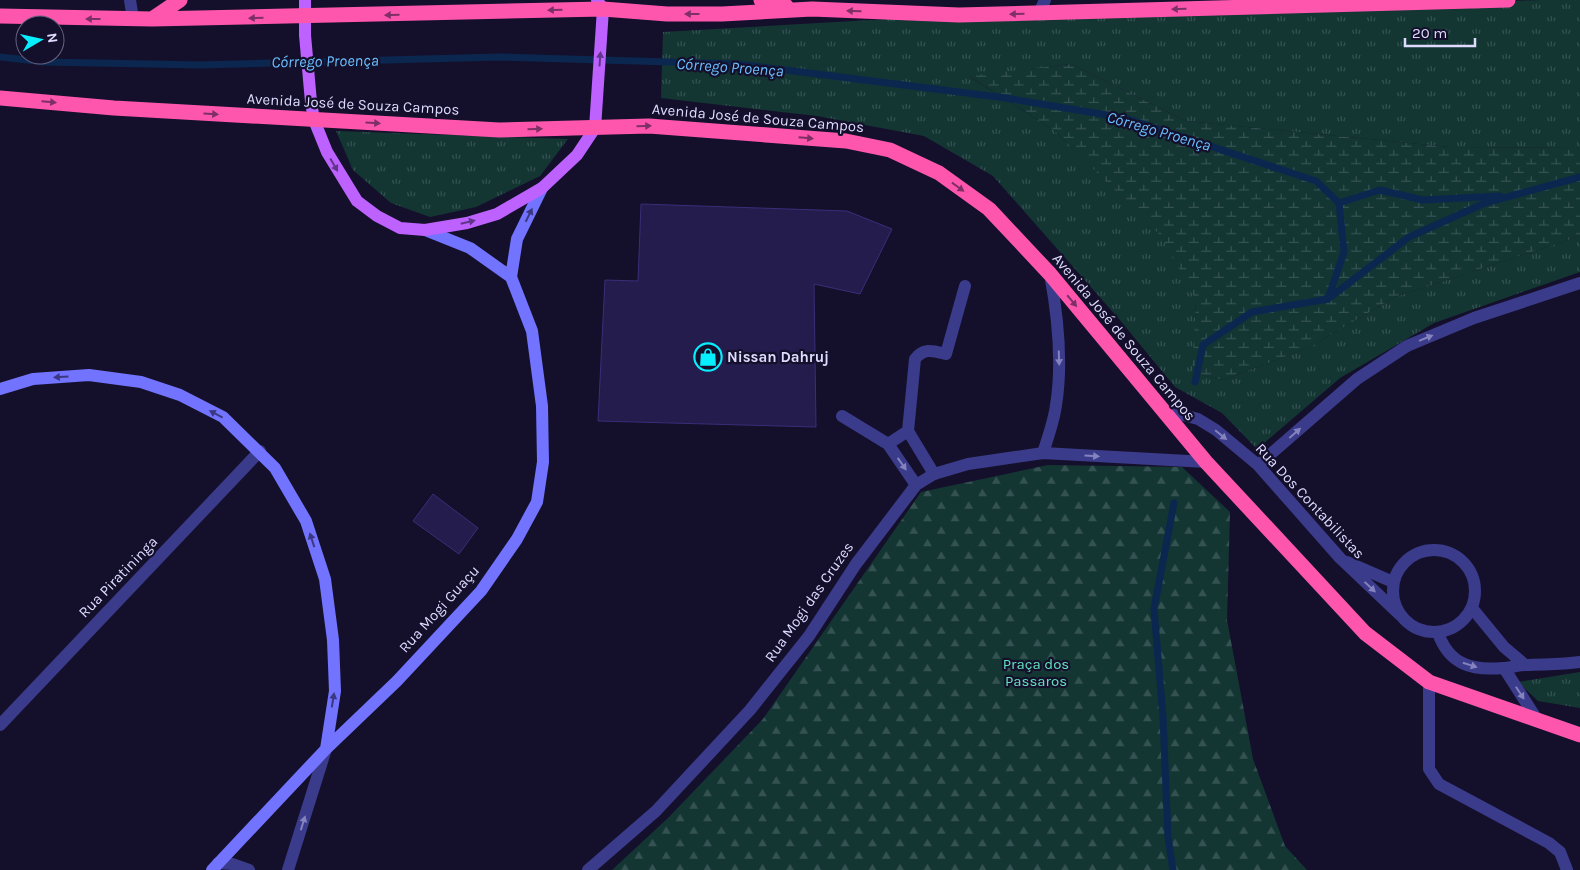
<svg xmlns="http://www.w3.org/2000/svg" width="1580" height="870" font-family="Karla,sans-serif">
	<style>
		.grass { fill: url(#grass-tufts) }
		.forest { fill: url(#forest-firs) }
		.wetland { fill: url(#wetland-marsh) }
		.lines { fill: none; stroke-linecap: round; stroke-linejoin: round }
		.stream { stroke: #0c274f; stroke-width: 7 }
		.building { fill: #241c4d; stroke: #3a2e79 }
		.lane { stroke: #3b3b8b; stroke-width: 12 }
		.street { stroke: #3b3b8b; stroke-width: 12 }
		.secondary { stroke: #7273ff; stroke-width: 12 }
		.primary { stroke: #be62ff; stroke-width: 12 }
		.highway { stroke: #ff56ad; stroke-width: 15 }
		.oneway { fill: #7e3066 }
		.oneway2 { fill: #60358a }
		.oneway3 { fill: #3a3880 }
		.oneway4 { fill: #8483bf }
		.labels { text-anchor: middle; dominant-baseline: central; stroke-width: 4.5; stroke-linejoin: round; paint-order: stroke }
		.street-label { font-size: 15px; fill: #dedbff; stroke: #14102b }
		.poi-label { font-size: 15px; font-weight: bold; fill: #dedbff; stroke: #14102b; text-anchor: start }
		.park-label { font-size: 15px; fill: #62e3be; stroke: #14102b }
		.water-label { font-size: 16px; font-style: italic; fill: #69bfff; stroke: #14102b }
	</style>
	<defs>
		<pattern id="grass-tufts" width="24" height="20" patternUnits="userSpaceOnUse" patternTransform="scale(1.25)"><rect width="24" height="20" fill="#133633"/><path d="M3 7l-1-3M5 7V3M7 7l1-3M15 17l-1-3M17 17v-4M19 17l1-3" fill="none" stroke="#355252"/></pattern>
		<pattern id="forest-firs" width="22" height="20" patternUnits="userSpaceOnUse" patternTransform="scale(1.25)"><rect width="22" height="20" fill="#133633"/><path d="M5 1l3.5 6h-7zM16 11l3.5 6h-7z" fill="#355252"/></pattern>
		<pattern id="wetland-marsh" width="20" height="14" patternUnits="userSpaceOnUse" patternTransform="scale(1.25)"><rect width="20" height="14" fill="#133633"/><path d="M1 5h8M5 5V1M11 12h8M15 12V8" fill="none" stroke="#355252"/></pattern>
	</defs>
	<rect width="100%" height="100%" fill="#14102b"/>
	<path class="grass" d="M 1542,0 L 1580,0 L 1580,148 L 1450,147 L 1186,121 L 1071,64 L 970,77 L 1054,130 L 1164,238 L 1196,301 L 1193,373 L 1223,380 L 1310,347 L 1395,297 L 1580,236 L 1580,272 L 1434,323 L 1340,378 L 1257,449 L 1222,413 L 1175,387 L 1119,319 L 993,176 L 924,136 L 817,116 L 661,98 L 663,32 L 959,15 Z
		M 336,131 L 568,139 L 540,176 L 476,207 L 430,217 L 391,203 L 353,170 Z
		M 1580,672 L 1580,708 L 1538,701 L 1518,682 Z"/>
	<path class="forest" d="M 1048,465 L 1182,467 L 1230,512 L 1227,620 L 1253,759 L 1285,846 L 1307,870 L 612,870 L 668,818 L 763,719 L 921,492 Z"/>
	<path class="wetland" d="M 1071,64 L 1186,121 L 1450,147 L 1580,148 L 1580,236 L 1395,297 L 1310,347 L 1223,380 L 1192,373 L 1196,301 L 1163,238 L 1054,130 L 969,76 Z"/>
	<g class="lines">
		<path class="stream" d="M 0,57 L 45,62 L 201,65 L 500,57 L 738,64 L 1006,98 L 1125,118 L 1316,181 L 1339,203 L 1344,252 L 1328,299
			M 1339,203 L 1380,190 L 1423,200 L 1500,196
			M 1195,382 L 1203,345 L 1252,312 L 1328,299 L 1409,237 L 1485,203 L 1580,177
			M 1173,870 L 1168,837 L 1163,717 L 1154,609 L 1174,503"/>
	</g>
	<path class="building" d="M 641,204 L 847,211 L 892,229 L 860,294 L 814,284 L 816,427 L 598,421 L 605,280 L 638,281 Z
		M 433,494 L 478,528 L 459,554 L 413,521 Z"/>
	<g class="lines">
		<path class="lane" d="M 130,0 L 133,19
			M 842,416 L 888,444 L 916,485
			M 888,444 L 908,431
			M 934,474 L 908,431 L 915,359 C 924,347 934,351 946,354 L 965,286
			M 1429,682 L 1429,769 L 1439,784 L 1549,843 L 1560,852 L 1567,870"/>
		<path class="street" d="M 1039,13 L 1045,0
			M 1161,409 L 1198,419 L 1216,430 L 1258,465 L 1340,558 L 1400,615
			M 1043,453 C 1048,437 1054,421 1056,405 C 1063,362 1058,317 1050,274
			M 1258,465 L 1357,379 L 1407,346 L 1474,318 L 1580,283
			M1393 591a41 41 0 1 1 82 0a41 41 0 1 1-82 0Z
			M 1347,562 L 1393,582
			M 1472,608 L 1504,647 L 1524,664
			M 1438,633 C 1449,664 1471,671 1503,668 C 1510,668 1518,665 1526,665 C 1544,664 1562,665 1580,662
			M 1504,668 L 1536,718
			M 0,725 L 260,451
			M 218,863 L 232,864 L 249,870
			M 288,870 L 326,749
			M 588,870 L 656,811 L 750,710 L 809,636 L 856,564 L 916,485 L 934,474 L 968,464 L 1043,453 L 1206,462"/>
		<path class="secondary" d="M 425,230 L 470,248 L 511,277
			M 0,389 L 33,379 L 89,375 L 141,382 L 180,395 L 223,417 L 275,468 L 306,521 L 325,579 L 333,640 L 335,691 L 326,749
			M 212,870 L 326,749 L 397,681 L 481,591 L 517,539 L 537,502 L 543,462 L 542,406 L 532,331 L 511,277 L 517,239 L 542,188"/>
		<path class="primary" d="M 305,0 L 305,35 L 311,102 L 314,120 L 327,152 L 357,201 L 377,216 L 400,228 L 425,230 L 467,223 L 497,214 L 542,188 L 577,155 L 595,128 L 603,9 L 597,0"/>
		<path class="highway" d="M 761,0 L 786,6
			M 0,16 L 152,19 L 603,9 L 667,14 L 722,14 L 812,9 L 959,15 L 1508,0
			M 152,19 L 180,0
			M 0,98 L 114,108 L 499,130 L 649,126 L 846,141 L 890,150 L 939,173 L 989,209 L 1050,274 L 1206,462 L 1365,633 L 1429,682 L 1580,735"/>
	</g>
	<defs><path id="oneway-solid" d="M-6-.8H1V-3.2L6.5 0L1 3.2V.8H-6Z" transform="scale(1.25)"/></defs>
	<g class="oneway">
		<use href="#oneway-solid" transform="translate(1179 9) rotate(178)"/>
		<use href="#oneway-solid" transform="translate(555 10) rotate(178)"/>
		<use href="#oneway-solid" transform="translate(854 11) rotate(-178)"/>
		<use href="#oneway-solid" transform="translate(692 14) rotate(-180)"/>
		<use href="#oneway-solid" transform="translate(1017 14) rotate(179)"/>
		<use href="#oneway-solid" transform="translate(392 15) rotate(178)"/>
		<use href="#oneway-solid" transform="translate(256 18) rotate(179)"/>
		<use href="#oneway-solid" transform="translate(93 19) rotate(-180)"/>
		<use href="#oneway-solid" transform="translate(49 102) rotate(5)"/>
		<use href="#oneway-solid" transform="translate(211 114) rotate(4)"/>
		<use href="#oneway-solid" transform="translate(373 123) rotate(3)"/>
		<use href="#oneway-solid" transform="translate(644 126) rotate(-1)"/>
		<use href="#oneway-solid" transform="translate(535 129) rotate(-1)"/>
		<use href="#oneway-solid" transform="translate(806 138) rotate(5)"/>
		<use href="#oneway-solid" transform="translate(958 187) rotate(36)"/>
		<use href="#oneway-solid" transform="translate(1072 301) rotate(50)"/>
	</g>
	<g class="oneway2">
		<use href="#oneway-solid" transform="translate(600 59) rotate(-86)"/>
		<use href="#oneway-solid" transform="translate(334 165) rotate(60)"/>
		<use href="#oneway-solid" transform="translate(468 222) rotate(-13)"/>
	</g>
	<g class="oneway3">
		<use href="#oneway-solid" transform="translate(529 215) rotate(-64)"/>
		<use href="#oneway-solid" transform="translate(61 377) rotate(176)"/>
		<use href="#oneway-solid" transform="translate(216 414) rotate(-152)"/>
		<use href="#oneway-solid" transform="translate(312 540) rotate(-108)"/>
		<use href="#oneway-solid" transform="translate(333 700) rotate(-81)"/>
	</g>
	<g class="oneway4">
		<use href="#oneway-solid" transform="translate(1426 338) rotate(-22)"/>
		<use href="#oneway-solid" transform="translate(1059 358) rotate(88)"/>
		<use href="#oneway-solid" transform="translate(1295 433) rotate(-41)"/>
		<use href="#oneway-solid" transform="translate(1221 435) rotate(39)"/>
		<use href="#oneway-solid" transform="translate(1092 456) rotate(3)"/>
		<use href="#oneway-solid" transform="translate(902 464) rotate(55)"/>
		<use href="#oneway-solid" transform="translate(1370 587) rotate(43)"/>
		<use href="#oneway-solid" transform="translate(1470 665) rotate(18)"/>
		<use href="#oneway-solid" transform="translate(1520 693) rotate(57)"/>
		<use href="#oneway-solid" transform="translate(303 823) rotate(-73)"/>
	</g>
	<defs>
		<g id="shop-ring" transform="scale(1.4375)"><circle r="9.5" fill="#14102b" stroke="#07efff" stroke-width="1.5"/><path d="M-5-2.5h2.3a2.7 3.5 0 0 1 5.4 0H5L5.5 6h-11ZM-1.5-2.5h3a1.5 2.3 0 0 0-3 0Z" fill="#07efff"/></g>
	</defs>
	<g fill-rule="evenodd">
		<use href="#shop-ring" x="708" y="357"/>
	</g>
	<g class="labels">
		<g class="street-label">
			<text transform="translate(353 104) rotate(3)">Avenida José de Souza Campos</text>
			<text transform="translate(758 118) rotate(5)">Avenida José de Souza Campos</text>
			<text transform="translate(1124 337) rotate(50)">Avenida José de Souza Campos</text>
			<text transform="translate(1310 501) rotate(47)">Rua Dos Contabilistas</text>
			<text transform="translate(118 577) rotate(-46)">Rua Piratininga</text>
			<text transform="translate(809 602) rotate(-55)">Rua Mogi das Cruzes</text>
			<text transform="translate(439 609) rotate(-48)">Rua Mogi Guaçu</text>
		</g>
		<g class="poi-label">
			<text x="727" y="357">Nissan Dahruj</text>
		</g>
		<g class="park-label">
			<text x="1036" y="664">Praça dos<tspan x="1036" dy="17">Passaros</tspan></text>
		</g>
		<g class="water-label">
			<text transform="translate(325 61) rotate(-1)">Córrego Proença</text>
			<text transform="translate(730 67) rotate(4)">Córrego Proença</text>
			<text transform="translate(1159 131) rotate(16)">Córrego Proença</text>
		</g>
	</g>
	<g transform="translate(40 40) rotate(81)"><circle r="24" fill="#14102b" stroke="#656180"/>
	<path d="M0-4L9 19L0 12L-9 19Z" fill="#07efff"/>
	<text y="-8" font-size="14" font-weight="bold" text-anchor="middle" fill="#dedbff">N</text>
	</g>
	<path d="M1405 38v8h70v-8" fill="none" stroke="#dedbff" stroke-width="2.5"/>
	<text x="1412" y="38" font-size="15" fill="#dedbff" stroke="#14102b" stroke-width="4" paint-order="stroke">20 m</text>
</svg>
